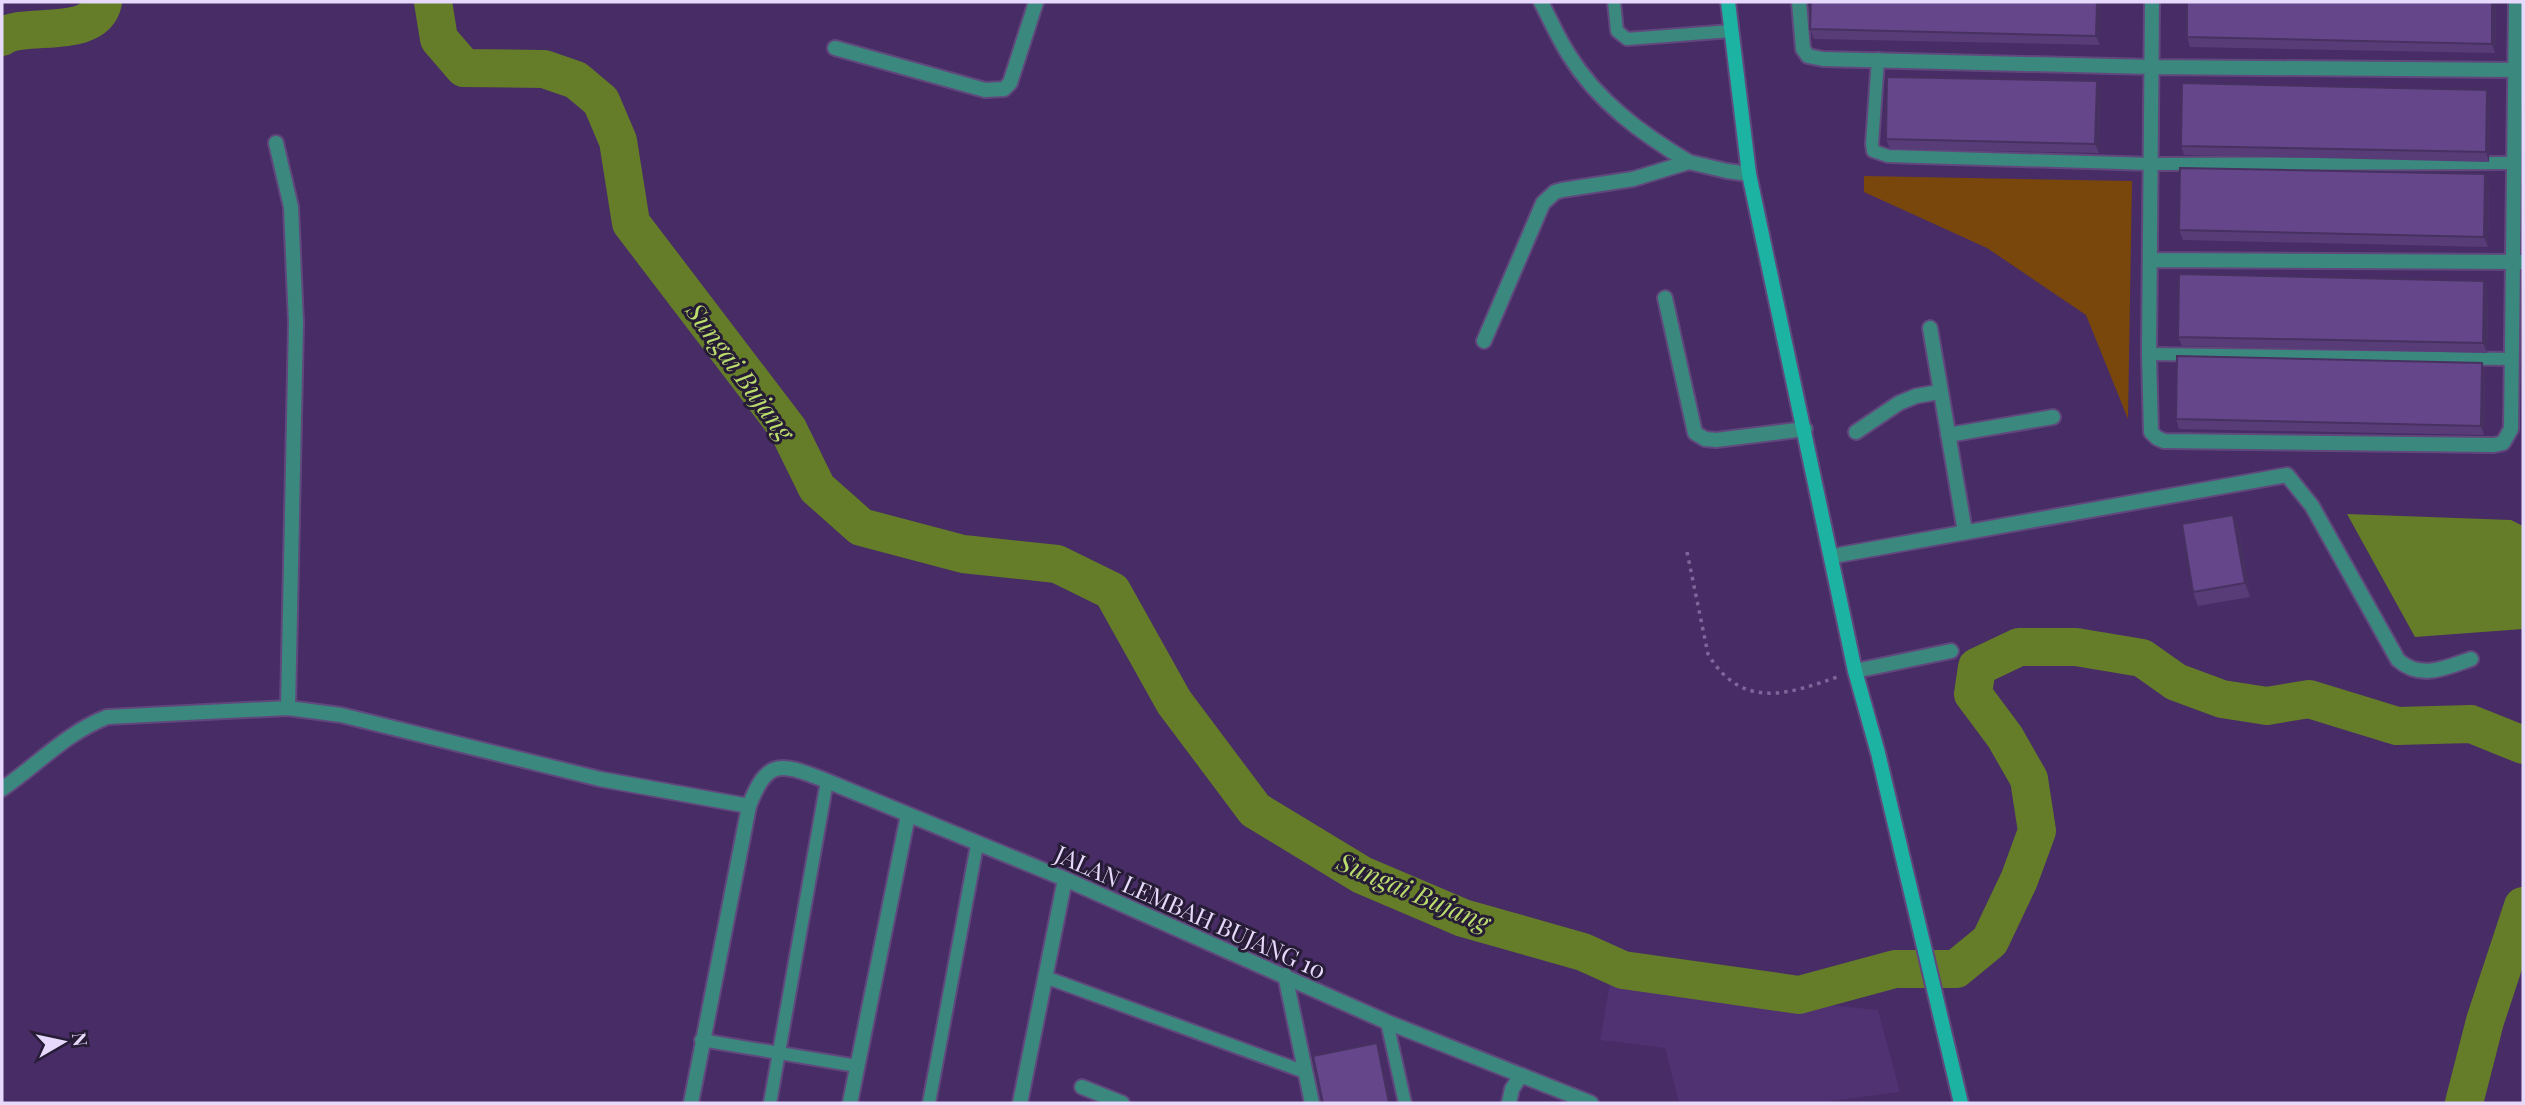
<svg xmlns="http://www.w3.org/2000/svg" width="2525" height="1105" font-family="'Playfair Display',serif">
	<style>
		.built { fill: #503172 }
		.green { fill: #79470c }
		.water { fill: #657d28 }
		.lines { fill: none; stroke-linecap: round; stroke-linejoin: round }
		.river { stroke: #657d28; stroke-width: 38 }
		.lane-casing { stroke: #60487d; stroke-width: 16 }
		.street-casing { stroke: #60487d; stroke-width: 18 }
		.secondary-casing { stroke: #60487d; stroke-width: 18 }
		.path { stroke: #7d6798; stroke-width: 3.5; stroke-dasharray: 3.5 5; stroke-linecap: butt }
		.lane { stroke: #3b887e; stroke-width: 12 }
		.street { stroke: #3b887e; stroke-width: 14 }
		.secondary { stroke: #1cb3a3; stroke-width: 14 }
		.wall { fill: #583c78 }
		.shaded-wall { fill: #473161 }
		.building { fill: #66468b; stroke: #473161; stroke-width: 2 }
		.labels { text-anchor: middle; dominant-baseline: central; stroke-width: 6; stroke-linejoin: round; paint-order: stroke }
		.street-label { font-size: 24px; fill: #e6d9fc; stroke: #271c36 }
		.water-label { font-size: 26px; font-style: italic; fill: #badc6d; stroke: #271c36 }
	</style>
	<rect width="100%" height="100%" fill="#472c65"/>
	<path class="built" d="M 1610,983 L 1878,1010 L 1900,1092 L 1816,1103 L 1679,1103 L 1665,1048 L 1600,1040 Z"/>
	<path class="green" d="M 1864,176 L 2132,181 L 2128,419 L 2086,315 L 1987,248 L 1864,192 Z"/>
	<path class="water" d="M 2347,514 L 2511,520 L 2523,526 L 2523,629 L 2415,637 Z"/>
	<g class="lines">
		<path class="river" d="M 433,2 L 439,39 L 464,68 L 544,69 L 576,80 L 601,101 L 618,141 L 631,223 L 788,429 L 817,488 L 861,527 L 963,554 L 1057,564 L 1112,591 L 1174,702 L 1255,810 L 1362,875 L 1463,918 L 1583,952 L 1623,970 L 1799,995 L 1895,969 L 1956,969 L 1990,941 L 2019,880 L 2037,831 L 2029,779 L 2005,737 L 1973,694 L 1977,667 L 2019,647 L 2076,647 L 2142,658 L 2176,682 L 2222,699 L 2267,706 L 2309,699 L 2397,726 L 2471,724 L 2523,745
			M 2,37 C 23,21 95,41 103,2
			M 2464,1103 L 2485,1021 L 2523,906"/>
		<g class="lane-casing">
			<path id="lane" d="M 1614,2 L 1617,31 L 1627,39 L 1731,31
				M 1878,59 L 1872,144 L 1873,151 L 1888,156 L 2152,164 L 2513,163
				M 2149,354 L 2513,359
				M 1045,977 L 1305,1072
				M 1387,1022 L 1405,1103
				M 701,1040 L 857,1066
				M 770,1103 L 827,781
				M 929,1103 L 977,845"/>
		</g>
		<g class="street-casing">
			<path id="street" d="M 1541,2 C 1550,19 1558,38 1569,55 C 1598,102 1642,134 1689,162
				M 1799,2 L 1803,49 L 1808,56 L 1823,59 L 2152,67 L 2514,70
				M 2152,2 L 2149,354 L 2151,432 L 2157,438 L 2164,441 L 2494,445 L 2503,443 L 2511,429 L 2516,2
				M 835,48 L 985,90 L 1004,89 L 1010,83 L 1036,2
				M 276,143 L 291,207 L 296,323 L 288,708
				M 2152,260 L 2523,262
				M 1665,298 L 1695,433 L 1705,439 L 1716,440 L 1805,429
				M 1930,328 L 1965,532
				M 1484,341 L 1543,203 L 1555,192 L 1562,190 L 1633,179 L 1689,162 L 1727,171 L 1749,174
				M 1856,432 L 1899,403 L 1916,396 L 1939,392
				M 1948,435 L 2053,417
				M 1833,556 L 2287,475 L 2312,506 L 2398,660 C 2421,680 2445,668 2471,659
				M 1855,671 L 1951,651
				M 2,789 C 37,765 66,733 107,717 L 288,708 L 341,715 L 600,779 L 749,806
				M 1285,975 L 1312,1103
				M 1082,1087 L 1122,1103
				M 691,1103 L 749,806 C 768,756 782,764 827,781 L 1065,879 L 1387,1022 L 1591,1103
				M 850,1103 L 908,815
				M 1020,1103 L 1065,879
				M 1509,1103 L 1512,1089 L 1521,1075"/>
		</g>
		<g class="secondary-casing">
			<path id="secondary" d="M 1728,2 L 1749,174 L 1855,671 L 1878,753 L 1961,1103"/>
		</g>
		<path class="path" d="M 1687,552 L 1708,654 C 1742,711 1789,694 1840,676"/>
		<use href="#lane" class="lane"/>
		<use href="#street" class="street"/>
		<use href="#secondary" class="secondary"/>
	</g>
	<path class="wall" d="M 1811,2 L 2100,2 L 2100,45 L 1814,39 L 1810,29 Z
		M 2496,2 L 2495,53 L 2190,47 L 2187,37 Z
		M 2097,81 L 2100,91 L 2099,153 L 1890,149 L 1886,139 Z
		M 2487,90 L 2490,99 L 2489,162 L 2184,155 L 2181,146 Z
		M 2485,174 L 2489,184 L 2488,247 L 2183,240 L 2179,230 Z
		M 2484,281 L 2488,290 L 2487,353 L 2182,346 L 2178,337 Z
		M 2482,363 L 2485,373 L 2484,435 L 2179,429 L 2176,419 Z
		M 2239,529 L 2250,597 L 2198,606 L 2193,592 Z"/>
	<path class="shaded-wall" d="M 2097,2 L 2100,2 L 2100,45 L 2096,36 Z
		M 2492,2 L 2496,2 L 2495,53 L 2492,44 Z
		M 2097,81 L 2100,91 L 2099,153 L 2095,144 Z
		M 2487,90 L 2490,99 L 2489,162 L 2486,152 Z
		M 2485,174 L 2489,184 L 2488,247 L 2484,237 Z
		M 2484,281 L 2488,290 L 2487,353 L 2483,343 Z
		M 2482,363 L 2485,373 L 2484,435 L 2481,426 Z
		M 2233,515 L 2239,529 L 2250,597 L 2245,583 Z
		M 1377,1043 L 1380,1052 L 1391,1103 L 1389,1103 Z"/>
	<path class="building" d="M 1811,2 L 2097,2 L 2096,36 L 1810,29 Z
		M 2187,2 L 2492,2 L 2492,44 L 2187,37 Z
		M 1887,77 L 2097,81 L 2095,144 L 1886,139 Z
		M 2182,83 L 2487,90 L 2486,152 L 2181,146 Z
		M 2180,168 L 2485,174 L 2484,237 L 2179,230 Z
		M 2179,274 L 2484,281 L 2483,343 L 2178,337 Z
		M 2177,356 L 2482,363 L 2481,426 L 2176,419 Z
		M 2233,515 L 2245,583 L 2193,592 L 2182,524 Z
		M 1377,1043 L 1389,1103 L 1323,1103 L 1313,1056 Z"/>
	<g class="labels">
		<g class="street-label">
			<text transform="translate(1191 911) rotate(24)">JALAN LEMBAH BUJANG 10</text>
		</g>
		<g class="water-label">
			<text transform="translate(741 371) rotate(54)">Sungai Bujang</text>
			<text transform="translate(1414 891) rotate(23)">Sungai Bujang</text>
		</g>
	</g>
	<rect width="2525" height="1105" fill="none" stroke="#e6d9fc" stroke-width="7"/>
	<g transform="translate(63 1042) rotate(81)" stroke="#271c36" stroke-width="5" paint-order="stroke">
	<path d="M0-5L12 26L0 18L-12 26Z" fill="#e6d9fc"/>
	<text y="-10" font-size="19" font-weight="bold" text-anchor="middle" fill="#e6d9fc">N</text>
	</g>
</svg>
